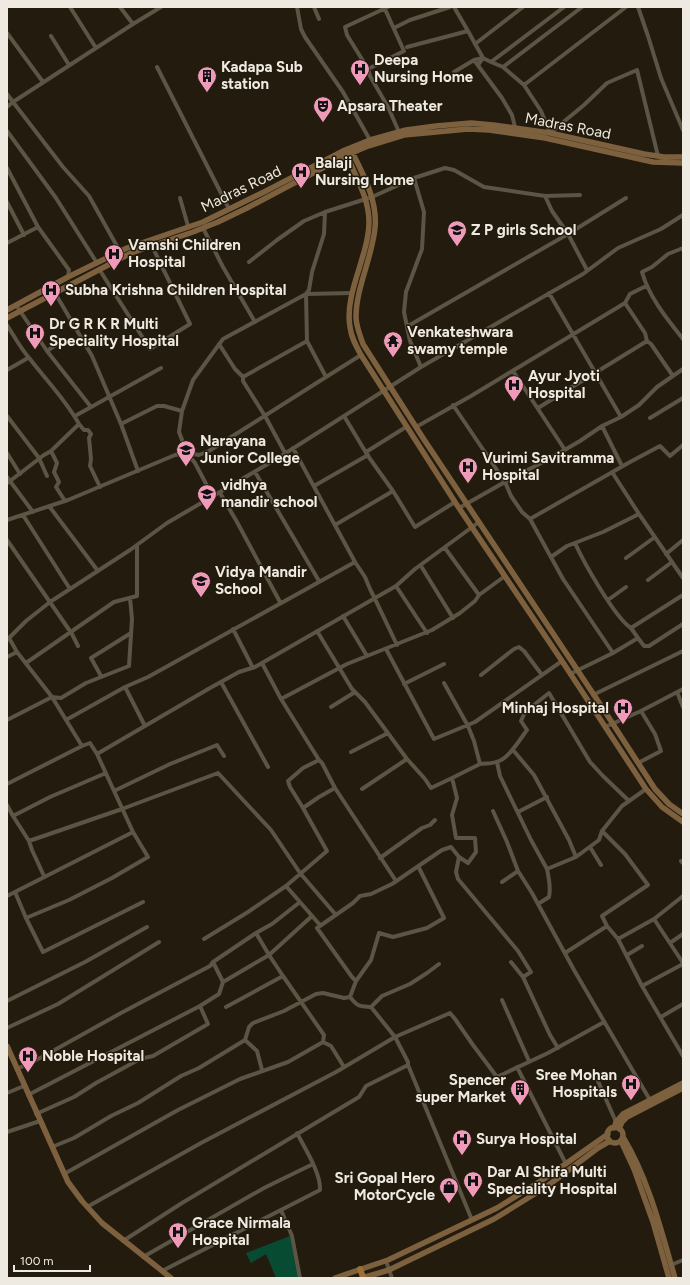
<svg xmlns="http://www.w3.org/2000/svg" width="690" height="1285" font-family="Figtree,sans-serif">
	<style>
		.green { fill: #074b33 }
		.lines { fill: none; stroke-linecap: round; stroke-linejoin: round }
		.minor { stroke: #5c5444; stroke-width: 4 }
		.secondary { stroke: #7d613f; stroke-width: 5.5 }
		.primary { stroke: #9e6e39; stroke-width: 6 }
		.labels { text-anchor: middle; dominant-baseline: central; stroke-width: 3; stroke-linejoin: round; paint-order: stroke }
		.poi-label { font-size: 15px; font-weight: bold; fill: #efeae1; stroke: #231c0e; text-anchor: start }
		.street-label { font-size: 15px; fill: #efeae1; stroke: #231c0e }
	</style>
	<rect width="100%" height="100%" fill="#231c0e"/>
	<path class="green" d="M 290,1236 L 300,1278 L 276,1278 L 266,1254 L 251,1263 L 246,1253 Z"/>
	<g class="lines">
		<path class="minor" d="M 70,7 L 96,48
			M 120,7 L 133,24 L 161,7
			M 297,7 L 301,29 L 305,37 L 343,92 L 370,140
			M 314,7 L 319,19
			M 388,7 L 345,27 L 347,35 L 368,69 L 370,76 L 388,107 L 399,132
			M 454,7 L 468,31
			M 582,7 L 503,67 L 524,85 L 626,7
			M 638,7 L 648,36 L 661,78 L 683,130
			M 394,28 L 410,20 L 450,7
			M 7,33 L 43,82
			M 51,36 L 69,65
			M 475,44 L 523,7
			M 407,47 L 468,31 L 483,58 L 491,62
			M 474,60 L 502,98 L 512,115 L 515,127 L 514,129
			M 157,67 L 229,209
			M 503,67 L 491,62 L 564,7
			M 368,69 L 404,51 L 384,7
			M 454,72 L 474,60 L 483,58 L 478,65
			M 524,85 L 541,111 L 550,133 L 584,105 L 607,83 L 637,70 L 658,156
			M 7,94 L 13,102 L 133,24
			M 7,107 L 13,102 L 63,167 L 89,196 L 123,257
			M 7,131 L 56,198 L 97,263
			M 7,168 L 38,227 L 69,270 L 68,277
			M 414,178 L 445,168 L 454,170 L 484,187 L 545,196 L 552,211 L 568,234 L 587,270
			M 545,196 L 580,195
			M 180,198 L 188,226
			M 7,202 L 24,235
			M 203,228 L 223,267 L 255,322
			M 7,243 L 38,227
			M 683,248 L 668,254 L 652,267 L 642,272 C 649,297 667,319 683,339
			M 249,262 L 277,240 L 304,221 L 325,212
			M 99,269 L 150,349 L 190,324 L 152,246
			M 55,293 L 92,356 L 121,424
			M 352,293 L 306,294 L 307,341 L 326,377 L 361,355
			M 549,293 L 621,417
			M 625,303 L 645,333 L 647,341 L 651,344 L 673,376
			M 16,305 L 47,351 L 56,345
			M 7,325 C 14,336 21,349 30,359 C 46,380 66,400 79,424
			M 408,326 L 568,234 L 626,198
			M 219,344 L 235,369 L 243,377 L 243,381 L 265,416 L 285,453
			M 47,351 L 91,407
			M 7,370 L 28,358
			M 513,371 L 565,450
			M 243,377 L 307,341
			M 326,377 L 209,451 L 199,455 L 187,453 L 179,432 L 182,411 L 193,380 L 223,339 L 306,294 L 309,290 L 312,272 L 324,234 L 325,212 L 372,197 L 414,178 L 424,212 L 422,249 L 406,292 L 404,312 L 410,341 L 421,367
			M 453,405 L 505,482 L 511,496 L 522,512 L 530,519 L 563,579 L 613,653 L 570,674
			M 538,408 L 647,341
			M 7,416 L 39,458 L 47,476
			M 75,416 L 161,368
			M 344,416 L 368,456 L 393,491 L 415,527 L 455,502
			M 650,418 L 683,398
			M 602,426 L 622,466
			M 416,427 L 471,396 L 625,303 L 630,294 L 646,286
			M 293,448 L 355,562 L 365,577 L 370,589 L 375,599 L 397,645
			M 366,452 L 406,427
			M 7,453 L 20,474
			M 138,471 L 121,424 L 157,406 L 164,406 L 182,411
			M 255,472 L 319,581
			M 612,472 L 639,514
			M 7,477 L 10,481 L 7,483
			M 314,486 L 368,455
			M 220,493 L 237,522 L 280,602
			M 65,501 L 56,487 L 59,482 L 54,472 L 57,463 L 51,451 L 79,424 L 84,430 L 88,430 L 91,434 L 89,438 L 91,459 L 90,466 L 100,487
			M 49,506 L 98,571
			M 459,508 L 512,478 L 549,459 L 580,441 L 602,426 L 621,417 L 639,405 L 657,387 L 683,369
			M 33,512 L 10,481 L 44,455 L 51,451
			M 23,515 L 70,589
			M 530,519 L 630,462 L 660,446 L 670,456 L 683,445
			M 7,520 L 68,500 L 175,455 L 187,453 L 195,463 L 213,497
			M 335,525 L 393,491
			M 7,540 L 72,634 L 78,646
			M 575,543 C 583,561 615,618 631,628
			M 445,548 L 479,595
			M 666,554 L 683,540
			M 551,557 L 567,546 L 603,532 L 639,514 L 683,578
			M 626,558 L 655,537
			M 421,566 L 453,618
			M 648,580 L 672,562
			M 396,586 L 427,633
			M 608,600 L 626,587
			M 343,616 L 367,656
			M 233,629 L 253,668
			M 317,631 L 352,689 L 365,702 L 407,759 L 425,779 L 431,788 L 452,778 L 457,798 L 452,815 L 456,838 L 475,838 L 476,852 L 468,863 L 459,857 L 451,847 L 442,850 L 392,884 L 371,894 L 360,896 L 353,903 L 317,928 L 352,977 L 356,981
			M 638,638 L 644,646 L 649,646 L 683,624
			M 386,649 L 434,739 L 475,722 L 562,661
			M 613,653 L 638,638 L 631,628 L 683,595
			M 7,657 L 17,652 L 9,638 L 26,621 L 50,602 L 130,550 L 167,523 L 278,458 L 421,367 L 583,274 L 618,248 L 661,229 L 683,215
			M 26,663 L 114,602 L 137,596 L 137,546
			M 262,663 L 281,699 L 347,664 L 432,630 L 460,613 L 475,601 L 479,595 L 505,576
			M 481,675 L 514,649 L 519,647 L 524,651 L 542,675
			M 101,676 L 91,658 L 131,633
			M 221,682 L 268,767
			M 444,683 L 468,726 L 474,741 L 480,764 L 452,778
			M 404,684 L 444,664
			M 125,687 L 145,726
			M 677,692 L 683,707
			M 593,695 L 683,651
			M 52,697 L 61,698 L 86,683 L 129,666 L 132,619 L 130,598
			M 281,699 L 319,760 L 322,763 L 335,788 L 396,881
			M 331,707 L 355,692
			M 7,720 L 52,697 L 17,652
			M 66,720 L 125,687 L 148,677 L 355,562
			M 605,727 L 641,711 L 683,689
			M 82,746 L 90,743 L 97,754 L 210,688 L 239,672 L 255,667 L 396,586 L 415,569 L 479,522
			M 513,750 L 534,775 L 569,840 L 576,857
			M 351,752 L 388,733
			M 497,762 L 500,776 L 531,840 L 547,869
			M 638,763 L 661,751 L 655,734 L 641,711
			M 480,764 C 485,763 491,764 496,762 C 508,760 520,739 527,730 L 521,721 L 525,712 L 549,693 L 590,762 L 603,776 L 629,801
			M 106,773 L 50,797 L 13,816 L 29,841 L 122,809 L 218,773 L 271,830 L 300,873 L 336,915
			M 7,784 L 82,746 L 52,697
			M 362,789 L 407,759
			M 114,791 L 170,764 L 217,745 L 224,756
			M 7,805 L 13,816
			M 303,808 L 319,797 L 335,788
			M 493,811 L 507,842 L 518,871 L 532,893 L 574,970 L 650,1100
			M 518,812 L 547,797
			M 602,831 L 625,854 L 648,885 L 602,916 L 607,926 L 618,939 L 642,986 L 683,1056
			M 29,841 L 32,850 L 44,876
			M 590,847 L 601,865
			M 459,857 L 456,872 L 458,879 L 518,951 L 531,972 L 523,977 L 550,1035 L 558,1048
			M 380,858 L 422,828 L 430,825 L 435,820
			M 681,861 L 683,863
			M 502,882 L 518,871
			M 286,886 L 320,925
			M 15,892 L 26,918 L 69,900 L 112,878 L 148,857 L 133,832
			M 7,896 L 133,832 L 97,754
			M 538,904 L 549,897 C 551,888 549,878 547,869 L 576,857 L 599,840 L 602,831 L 622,806 L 646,789
			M 26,918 L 43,952 L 143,902
			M 654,919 L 683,963
			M 204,939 L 248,912 L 286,886 L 327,851 L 303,808 L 290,787 L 288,781 L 303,768 L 319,760
			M 618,939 L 654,919 L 683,896
			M 670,943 L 683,934
			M 565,953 L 607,926
			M 627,955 L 642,946
			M 213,962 L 256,933 L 272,924 L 300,902
			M 511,962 L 523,977
			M 283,976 L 324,1035 L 323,1042 L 331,1046 L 344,1067
			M 223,982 L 269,955 L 256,933
			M 642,986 L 683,964
			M 350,997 L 356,981 L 371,960 L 379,933 L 393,937 L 427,928 L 444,918 L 418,866
			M 350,997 C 358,1007 359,1006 371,1007 L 395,1037 L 408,1062 L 408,1065
			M 502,1000 L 529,1061
			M 7,1001 L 85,962 L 147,927
			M 226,1007 L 283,976 L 269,955 L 312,916
			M 371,1007 L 382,996 L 410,984 L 427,973 L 439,964
			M 661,1017 L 683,1004
			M 7,1028 L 58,1004 L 159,942
			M 517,1067 L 566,1164
			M 17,1069 L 42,1057 L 121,1013 L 210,966 L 213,962 L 223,982 L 219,994 L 200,1006 L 208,1024 L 153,1056 L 140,1059 L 96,1083 L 74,1097 L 36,1114
			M 262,1070 L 257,1051 L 245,1040 L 249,1027 L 253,1023 L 284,1011 L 316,994 L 323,993 L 344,998 L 350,997
			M 594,1072 L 616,1122
			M 7,1093 L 24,1086
			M 28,1095 L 200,1006
			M 7,1132 L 40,1121
			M 52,1147 L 74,1138 L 111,1116 L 138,1103 L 181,1076 L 199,1068 L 245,1040
			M 64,1174 L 178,1110 L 240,1079 L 288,1062 L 323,1042
			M 87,1207 L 201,1143 L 336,1072 L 395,1037 L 450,1013 L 455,1019 L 473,1045 L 497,1077 L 548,1053 L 604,1022
			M 281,1210 L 292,1236 L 300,1278
			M 123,1241 L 182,1203 L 359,1097 L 366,1086 L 408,1065 L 472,1220
			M 143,1257 L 264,1188 L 313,1164
			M 386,1261 L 392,1278
			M 671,1265 L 683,1260
			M 162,1271 L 320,1190 C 321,1173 305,1149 297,1133"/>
		<path class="secondary" d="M 350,148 C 362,172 378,200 375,228 C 372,258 356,288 356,317 C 356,326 360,335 363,344 L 423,438 L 600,704 L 655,789 L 669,804 L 683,814
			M 345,150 C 353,173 369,196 369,222 C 369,255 344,294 350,327 C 351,337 356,346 361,355 L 455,502 L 562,661 L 646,789 L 662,807 L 683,822
			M 7,310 L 68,277 L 127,248 L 203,222 L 266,191 L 345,150 L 370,140 L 406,130 L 436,126 L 471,123 L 493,125 L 550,133 L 644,154 L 664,157 L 683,157
			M 7,318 L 131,253 L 193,232 L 218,222 L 247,208 L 347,155 L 368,146 L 404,135 L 468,129 L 489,130 L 545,138 L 653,162 L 683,163
			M 7,1046 L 68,1182 L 82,1201 L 102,1223 L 171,1278
			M607 1135a8 8 0 1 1 16 0a8 8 0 1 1-16 0Z
			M 614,1128 L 616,1122 L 623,1114 L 683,1083
			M 619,1129 L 622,1122 L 627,1117 L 683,1088
			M 623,1137 C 649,1180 661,1230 675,1278
			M 621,1141 L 634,1169 L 653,1222 L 669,1278
			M 335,1278 L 388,1260 L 497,1208 L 547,1177 L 608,1134
			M 362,1278 L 389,1270 L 494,1219 L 546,1187 L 598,1148 L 610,1141"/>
		<path class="primary" d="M 360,1269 L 363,1277"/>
	</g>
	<defs>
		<g id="hospital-pin" transform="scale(1)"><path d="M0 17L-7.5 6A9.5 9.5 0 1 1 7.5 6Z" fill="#ef9ab8" stroke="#231c0e"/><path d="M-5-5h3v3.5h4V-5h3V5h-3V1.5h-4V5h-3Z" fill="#111"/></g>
		<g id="building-pin" transform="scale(1)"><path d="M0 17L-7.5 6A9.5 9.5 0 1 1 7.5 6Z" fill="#ef9ab8" stroke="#231c0e"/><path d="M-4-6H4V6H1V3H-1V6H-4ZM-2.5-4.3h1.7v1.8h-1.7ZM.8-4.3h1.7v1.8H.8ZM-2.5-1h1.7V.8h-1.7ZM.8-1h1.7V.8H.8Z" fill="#111"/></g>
		<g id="theatre-pin" transform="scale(1)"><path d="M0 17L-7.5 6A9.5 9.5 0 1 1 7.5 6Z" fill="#ef9ab8" stroke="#231c0e"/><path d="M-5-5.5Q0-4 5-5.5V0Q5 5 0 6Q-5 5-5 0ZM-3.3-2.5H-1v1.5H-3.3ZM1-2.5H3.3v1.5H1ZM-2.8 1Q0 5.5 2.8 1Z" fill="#111"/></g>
		<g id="school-pin" transform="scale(1)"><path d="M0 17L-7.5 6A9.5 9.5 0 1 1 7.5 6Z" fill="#ef9ab8" stroke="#231c0e"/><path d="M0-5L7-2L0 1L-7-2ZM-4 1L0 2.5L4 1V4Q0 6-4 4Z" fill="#111"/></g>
		<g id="temple-pin" transform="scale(1)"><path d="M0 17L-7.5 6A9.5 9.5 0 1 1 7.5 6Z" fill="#ef9ab8" stroke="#231c0e"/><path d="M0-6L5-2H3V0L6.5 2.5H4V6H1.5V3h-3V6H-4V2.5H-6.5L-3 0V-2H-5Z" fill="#111"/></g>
		<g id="university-pin" transform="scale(1)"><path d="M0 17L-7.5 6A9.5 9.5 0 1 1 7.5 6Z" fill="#ef9ab8" stroke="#231c0e"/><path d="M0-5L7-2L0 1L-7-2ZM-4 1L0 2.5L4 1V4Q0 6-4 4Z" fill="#111"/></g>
		<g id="shop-pin" transform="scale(1)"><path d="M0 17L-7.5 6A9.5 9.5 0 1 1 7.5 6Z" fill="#ef9ab8" stroke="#231c0e"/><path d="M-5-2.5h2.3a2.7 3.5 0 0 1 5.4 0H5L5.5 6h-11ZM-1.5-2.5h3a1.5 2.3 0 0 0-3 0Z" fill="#111"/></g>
	</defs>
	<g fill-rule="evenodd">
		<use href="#hospital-pin" x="360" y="69"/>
		<use href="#building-pin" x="207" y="76"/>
		<use href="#theatre-pin" x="323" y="106"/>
		<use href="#hospital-pin" x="301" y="172"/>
		<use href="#school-pin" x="457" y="230"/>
		<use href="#hospital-pin" x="114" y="254"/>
		<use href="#hospital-pin" x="51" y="290"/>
		<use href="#hospital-pin" x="35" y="333"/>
		<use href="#temple-pin" x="393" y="341"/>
		<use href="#hospital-pin" x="514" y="385"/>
		<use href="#university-pin" x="186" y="450"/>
		<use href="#hospital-pin" x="468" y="467"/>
		<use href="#school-pin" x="207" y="494"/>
		<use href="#school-pin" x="201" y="581"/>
		<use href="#hospital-pin" x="623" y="708"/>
		<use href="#hospital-pin" x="28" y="1056"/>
		<use href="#hospital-pin" x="631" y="1084"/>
		<use href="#building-pin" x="520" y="1089"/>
		<use href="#hospital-pin" x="462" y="1139"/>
		<use href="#hospital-pin" x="473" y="1181"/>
		<use href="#shop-pin" x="449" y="1187"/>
		<use href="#hospital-pin" x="178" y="1232"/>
	</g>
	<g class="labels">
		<g class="poi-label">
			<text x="374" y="60">Deepa<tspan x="374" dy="17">Nursing Home</tspan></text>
			<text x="221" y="67">Kadapa Sub<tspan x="221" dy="17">station</tspan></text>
			<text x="337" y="106">Apsara Theater</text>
			<text x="315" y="163">Balaji<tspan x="315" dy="17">Nursing Home</tspan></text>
			<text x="471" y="230">Z P girls School</text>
			<text x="128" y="245">Vamshi Children<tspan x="128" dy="17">Hospital</tspan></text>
			<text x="65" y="290">Subha Krishna Children Hospital</text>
			<text x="49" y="324">Dr G R K R Multi<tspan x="49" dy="17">Speciality Hospital</tspan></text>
			<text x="407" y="332">Venkateshwara<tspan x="407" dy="17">swamy temple</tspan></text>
			<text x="528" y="376">Ayur Jyoti<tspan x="528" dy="17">Hospital</tspan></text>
			<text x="200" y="441">Narayana<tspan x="200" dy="17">Junior College</tspan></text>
			<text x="482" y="458">Vurimi Savitramma<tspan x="482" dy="17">Hospital</tspan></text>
			<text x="221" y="485">vidhya<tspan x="221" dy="17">mandir school</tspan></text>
			<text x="215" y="572">Vidya Mandir<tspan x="215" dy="17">School</tspan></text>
			<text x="609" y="708" text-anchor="end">Minhaj Hospital</text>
			<text x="42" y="1056">Noble Hospital</text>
			<text x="617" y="1075" text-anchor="end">Sree Mohan<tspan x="617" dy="17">Hospitals</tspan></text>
			<text x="506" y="1080" text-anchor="end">Spencer<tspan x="506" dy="17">super Market</tspan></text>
			<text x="476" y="1139">Surya Hospital</text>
			<text x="487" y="1172">Dar Al Shifa Multi<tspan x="487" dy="17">Speciality Hospital</tspan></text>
			<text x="435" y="1178" text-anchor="end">Sri Gopal Hero<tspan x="435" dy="17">MotorCycle</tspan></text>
			<text x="192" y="1223">Grace Nirmala<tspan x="192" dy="17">Hospital</tspan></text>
		</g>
		<g class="street-label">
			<text transform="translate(568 126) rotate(11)">Madras Road</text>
			<text transform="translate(241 189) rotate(-26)">Madras Road</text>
		</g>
	</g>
	<rect width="690" height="1285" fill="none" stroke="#efeae1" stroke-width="16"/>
	<path d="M14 1265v6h76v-6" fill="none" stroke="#efeae1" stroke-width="2"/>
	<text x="20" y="1265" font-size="12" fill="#efeae1" stroke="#231c0e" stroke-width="3" paint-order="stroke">100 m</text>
</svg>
